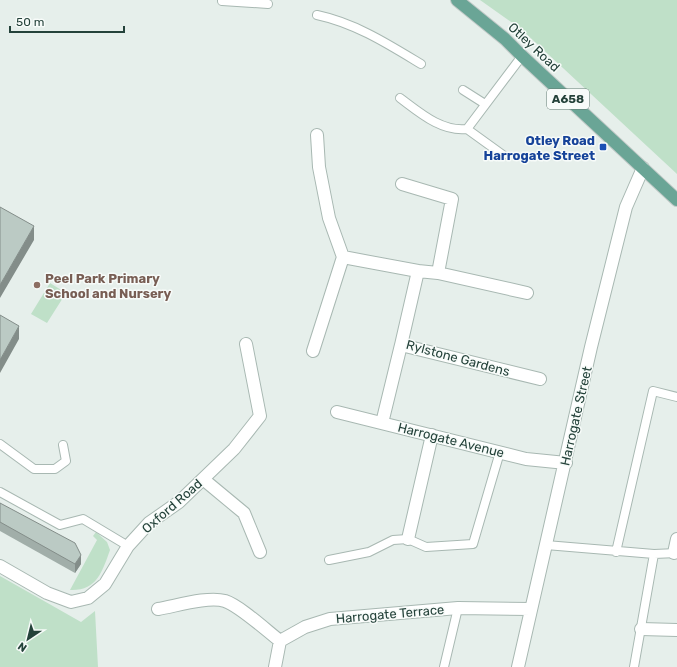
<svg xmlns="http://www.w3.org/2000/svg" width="677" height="667" font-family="Rubik,sans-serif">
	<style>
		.green { fill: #bfe0c8 }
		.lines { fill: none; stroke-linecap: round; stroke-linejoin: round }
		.service-casing { stroke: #a8b8b2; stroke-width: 10 }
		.minor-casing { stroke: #a8b8b2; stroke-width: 14 }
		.primary-casing { stroke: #c2cac8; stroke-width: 14 }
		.service { stroke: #fff; stroke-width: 8 }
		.minor { stroke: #fff; stroke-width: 12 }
		.primary { stroke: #6aa596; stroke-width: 12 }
		.wall { fill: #a1aea9 }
		.shaded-wall { fill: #838d89 }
		.building { fill: #bbcac4; stroke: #838d89 }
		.transit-dot { fill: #1a4fb4; stroke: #f7fbf9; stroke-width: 1.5 }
		.education-dot { fill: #8d6e63; stroke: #f7fbf9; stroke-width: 1.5 }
		.labels { text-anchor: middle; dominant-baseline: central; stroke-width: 3; stroke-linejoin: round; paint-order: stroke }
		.shield { fill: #f7fbf9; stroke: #637a73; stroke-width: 1 }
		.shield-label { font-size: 12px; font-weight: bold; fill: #24423a }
		.street-label { font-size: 13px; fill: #24423a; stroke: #f7fbf9 }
		.transit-label { font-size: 13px; font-weight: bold; fill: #164399; stroke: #f7fbf9; text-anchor: end }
		.education-label { font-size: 13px; font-weight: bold; fill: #785e54; stroke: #f7fbf9; text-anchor: start }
	</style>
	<rect width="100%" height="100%" fill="#e6efeb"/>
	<path class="green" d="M 480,0 L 677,0 L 677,174 L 521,29 Z
		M 50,283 L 66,293 L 47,323 L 31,314 Z
		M 96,532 L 107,542 L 110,550 C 102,572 97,591 70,590 L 97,540 L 93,536 Z
		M 0,576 L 81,622 L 95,611 L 98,667 L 0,667 Z"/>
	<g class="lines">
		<g class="service-casing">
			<path id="service" d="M 222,1 L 268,4
				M 317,15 C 355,23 388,44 421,64
				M 463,90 L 485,104
				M 400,98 C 419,112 441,132 467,129 L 522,56
				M 467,129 L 503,155
				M 0,444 L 34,469 L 55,469 L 66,461 L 63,445
				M 0,492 L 60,525 L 83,519 L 128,546
				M 546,545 L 654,554 L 634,667
				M 616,552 L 653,391 L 677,397
				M 654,554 L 677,553
				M 329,560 L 369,552 L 393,540 L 408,539 L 426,547 L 473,544 L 500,452
				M 444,667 L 458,608"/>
		</g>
		<g class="minor-casing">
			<path id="minor" d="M 317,135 L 319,167 L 329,218 L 343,257
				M 402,184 L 452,199 L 438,273
				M 418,271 L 438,273 L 527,293
				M 313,351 L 343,257 L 418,271 L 401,345 L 540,379
				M 337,412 L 526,459 L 566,463
				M 382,423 L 401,345
				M 203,479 L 244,513 L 260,552
				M 408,539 L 432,435
				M 674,553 L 677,539
				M 0,566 L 47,593 L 71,602 L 88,598 L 105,584 L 128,546 L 149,523 L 179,502 L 234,449 L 260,416 L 246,344
				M 158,609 C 176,606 208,596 225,601 C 240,606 267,631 280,641
				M 641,629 L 677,630
				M 275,667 L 280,641 L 305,627 L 330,619 L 458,608 L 531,609
				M 518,667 L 591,347 L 626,207 L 643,168"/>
		</g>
		<g class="primary-casing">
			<path id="primary" d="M 457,0 L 505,39 L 522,56 L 677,200"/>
		</g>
		<use href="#service" class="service"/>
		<use href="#minor" class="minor"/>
		<use href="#primary" class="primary"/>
	</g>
	<path class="wall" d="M 0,503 L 81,564 L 75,573 L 0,531 Z"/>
	<path class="shaded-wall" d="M 34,226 L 34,240 L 0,298 L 0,285 Z
		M 19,326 L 19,339 L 0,373 L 0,360 Z
		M 81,555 L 81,564 L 75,573 L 75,564 Z"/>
	<path class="building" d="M 0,207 L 34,226 L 0,285 Z
		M 0,315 L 19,326 L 0,360 Z
		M 0,503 L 75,543 L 81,555 L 75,564 L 0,522 Z"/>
	<rect class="transit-dot" x="599" y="143" width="8" height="8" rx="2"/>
	<circle class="education-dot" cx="37" cy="285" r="4"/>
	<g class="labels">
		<rect class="shield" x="547" y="89" width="42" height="20" rx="3"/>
		<g class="shield-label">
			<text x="568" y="99">A658</text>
		</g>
		<g class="street-label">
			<text transform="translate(534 47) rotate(43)">Otley Road</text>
			<text transform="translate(458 358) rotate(15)">Rylstone Gardens</text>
			<text transform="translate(576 416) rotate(-77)">Harrogate Street</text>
			<text transform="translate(451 440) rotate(14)">Harrogate Avenue</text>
			<text transform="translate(172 506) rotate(-41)">Oxford Road</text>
			<text transform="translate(390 614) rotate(-5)">Harrogate Terrace</text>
		</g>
		<g class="transit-label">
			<text x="595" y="140">Otley Road<tspan x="595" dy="15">Harrogate Street</tspan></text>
		</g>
		<g class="education-label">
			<text x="45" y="278">Peel Park Primary<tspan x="45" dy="15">School and Nursery</tspan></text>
		</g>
	</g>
	<g transform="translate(28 639) rotate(215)" stroke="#f7fbf9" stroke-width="3" paint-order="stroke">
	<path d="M0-3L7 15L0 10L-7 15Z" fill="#24423a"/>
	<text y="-6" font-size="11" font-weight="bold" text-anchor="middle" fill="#24423a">N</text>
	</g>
	<path d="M10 26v6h114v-6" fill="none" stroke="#24423a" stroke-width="2"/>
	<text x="16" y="26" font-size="12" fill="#24423a" stroke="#f7fbf9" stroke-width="3" paint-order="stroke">50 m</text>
</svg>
